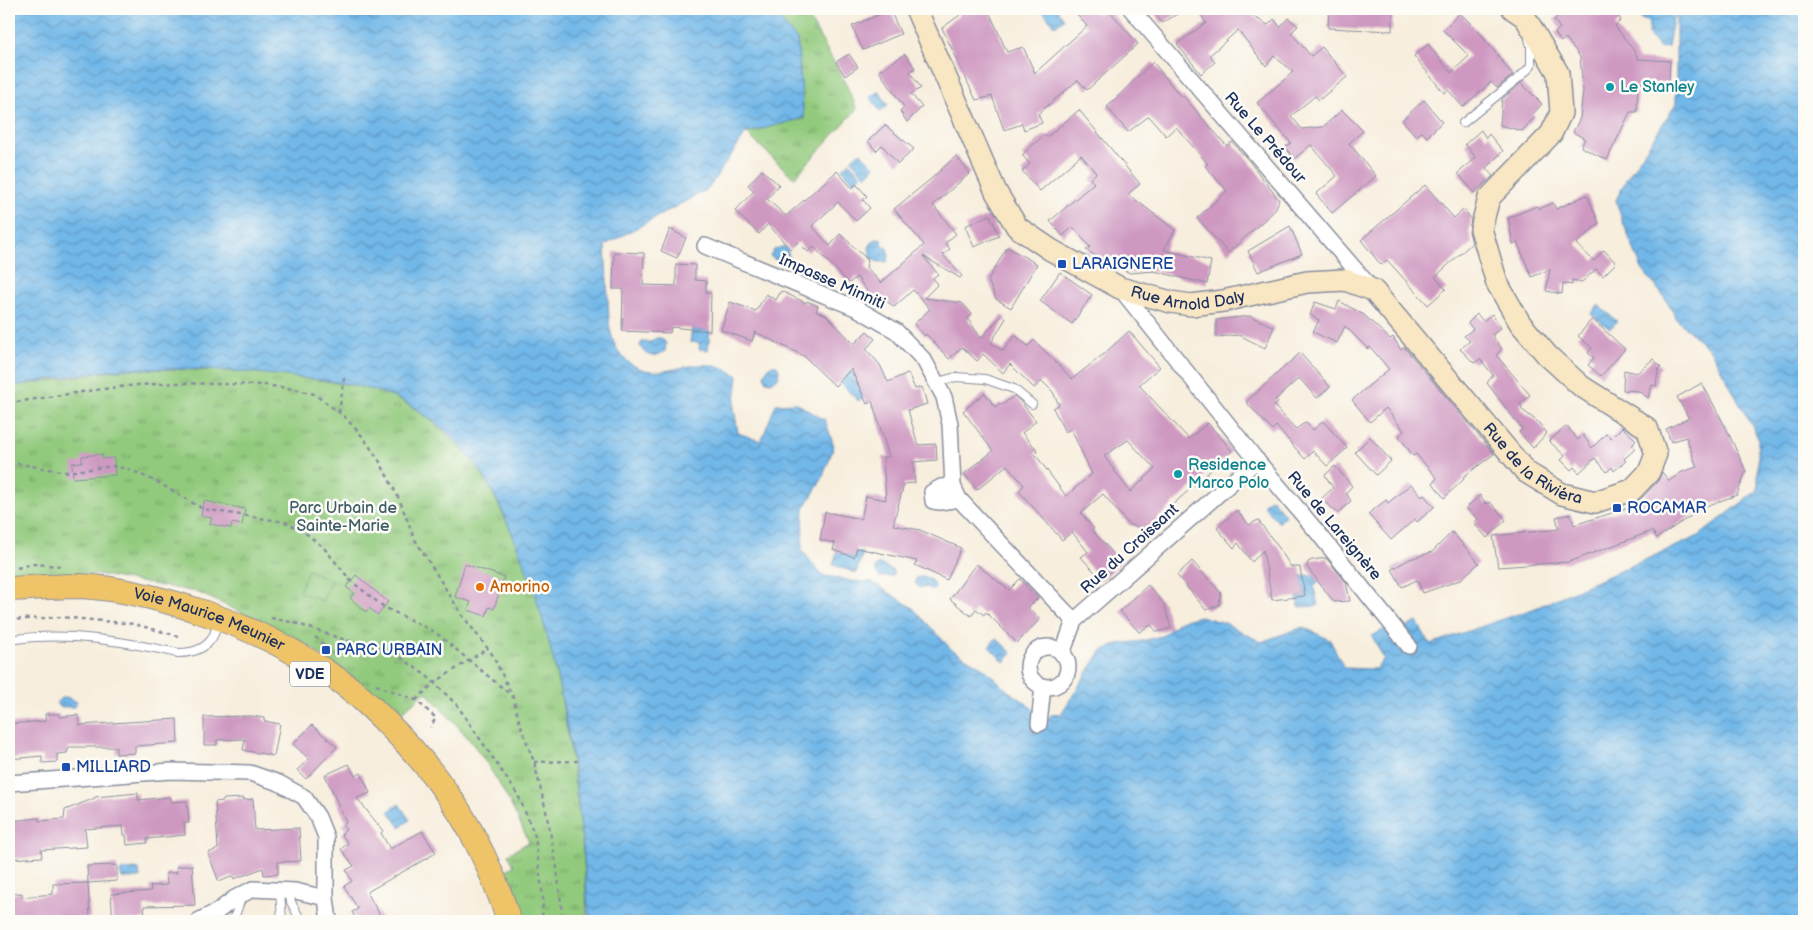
<svg xmlns="http://www.w3.org/2000/svg" width="1813" height="930" font-family="'Balsamiq Sans',sans-serif">
	<style>
		.grass { fill: url(#grass-tufts); stroke: #567c6e }
		.pitch { fill: #92ca7d; stroke: #567c6e }
		.water { fill: url(#water-waves); stroke: #4673a3 }
		.building { fill: #ce98c1; fill-rule: evenodd }
		.lines { fill: none; stroke-linecap: round; stroke-linejoin: round }
		.lane-casing { stroke: #898e9e; stroke-width: 10 }
		.street-casing { stroke: #898e9e; stroke-width: 18 }
		.secondary-casing { stroke: #898e9e; stroke-width: 24 }
		.primary-casing { stroke: #898e9e; stroke-width: 26 }
		.path { stroke: #898e9e; stroke-width: 2.5; stroke-dasharray: 4 4; stroke-linecap: butt }
		.lane { stroke: #fff; stroke-width: 8 }
		.street { stroke: #fff; stroke-width: 15 }
		.secondary { stroke: #f9e7c3; stroke-width: 21 }
		.primary { stroke: #efc469; stroke-width: 24 }
		.culture-dot { fill: #0f9aa8; stroke: #fdfcf7; stroke-width: 2 }
		.transit-dot { fill: #1a4fb4; stroke: #fdfcf7; stroke-width: 2 }
		.food-dot { fill: #e8710a; stroke: #fdfcf7; stroke-width: 2 }
		.labels { text-anchor: middle; dominant-baseline: central; stroke-width: 5; stroke-linejoin: round; paint-order: stroke }
		.shield { fill: #fdfcf7; stroke: #5f6c8c; stroke-width: 1 }
		.shield-label { font-size: 15px; font-weight: bold; fill: #1b2f5e }
		.culture-label { font-size: 16px; fill: #0d838f; stroke: #fdfcf7; text-anchor: start }
		.street-label { font-size: 16px; fill: #1b2f5e; stroke: #fdfcf7 }
		.transit-label { font-size: 16px; fill: #164399; stroke: #fdfcf7; text-anchor: start }
		.park-label { font-size: 16px; fill: #3f5e67; stroke: #fdfcf7 }
		.food-label { font-size: 16px; fill: #c56008; stroke: #fdfcf7; text-anchor: start }
	</style>
	<defs>
		<pattern id="grass-tufts" width="24" height="20" patternUnits="userSpaceOnUse" patternTransform="scale(1.25)"><rect width="24" height="20" fill="#92ca7d"/><path d="M3 7l-1-3M5 7V3M7 7l1-3M15 17l-1-3M17 17v-4M19 17l1-3" fill="none" stroke="#76a46a"/></pattern>
		<pattern id="water-waves" width="16" height="10" patternUnits="userSpaceOnUse" patternTransform="scale(1.25)"><rect width="16" height="10" fill="#71b7e8"/><path d="M0 5q4-4 8 0t8 0" fill="none" stroke="#5c95bf"/></pattern>
	</defs>
	<rect width="100%" height="100%" fill="#fdfcf7"/>
	<filter id="ink" filterUnits="userSpaceOnUse"><feTurbulence type="fractalNoise" baseFrequency=".02" numOctaves="2"/><feDisplacementMap in="SourceGraphic" scale="10" xChannelSelector="R" yChannelSelector="G"/><feConvolveMatrix kernelMatrix="1 2 1 2 8 2 1 2 1" color-interpolation-filters="sRGB"/></filter>
	<filter id="wash" filterUnits="userSpaceOnUse"><feTurbulence type="fractalNoise" baseFrequency=".0096" numOctaves="4" result="noise"/><feDisplacementMap in="SourceGraphic" scale="20" xChannelSelector="R" yChannelSelector="G"/><feGaussianBlur stdDeviation="1.12" result="paint"/><feColorMatrix in="noise" values="0 0 0 0 0 0 0 0 0 0 0 0 0 0 0 0 0 1.4 0 .05"/><feComposite in="paint" operator="in"/></filter>
	<g filter="url(#wash)">
		<rect width="100%" height="100%" fill="#f7eedd"/>
		<path class="grass" d="M 771,9 L 804,9 L 845,82 L 857,109 L 794,178 L 746,133 L 804,118 L 797,40 Z
			M 125,369 C 192,369 259,370 326,381 C 347,384 369,387 389,395 C 416,406 437,424 458,445 C 463,451 470,457 475,464 C 486,479 494,496 502,512 C 540,589 558,671 571,755 C 579,810 586,865 587,921 L 518,921 L 500,873 L 514,866 L 508,854 L 529,842 C 515,812 501,784 482,757 C 466,733 445,713 426,692 L 395,718 L 384,702 L 359,681 L 294,637 L 197,592 L 101,575 L 33,573 L 9,577 L 9,387 Z"/>
		<path class="pitch" d="M 308,570 L 331,580 L 322,601 L 299,592 Z"/>
		<path class="water" d="M 9,9 L 771,9 L 797,40 L 804,118 L 746,133 L 708,189 L 605,245 C 606,263 607,281 608,298 C 609,309 608,322 611,333 C 617,360 638,374 664,371 C 683,368 702,361 721,367 C 727,369 733,373 738,376 L 734,408 L 738,433 L 761,441 L 776,404 L 796,403 L 825,420 L 834,446 L 822,479 L 804,509 L 802,550 L 821,575 L 852,581 L 872,582 L 913,608 L 951,649 L 985,669 L 1008,691 L 1022,700 L 1034,710 L 1045,723 L 1051,715 L 1061,714 L 1101,651 L 1118,644 L 1142,641 L 1162,636 L 1180,621 L 1200,616 L 1225,623 L 1261,642 L 1303,627 L 1330,640 L 1344,668 L 1376,669 L 1384,659 L 1372,636 L 1385,629 L 1404,651 L 1415,645 L 1404,628 L 1417,622 L 1430,644 L 1533,609 L 1699,536 L 1758,490 L 1758,437 L 1711,351 L 1678,321 L 1664,297 L 1642,269 L 1622,220 L 1616,200 L 1627,178 L 1676,104 L 1676,9 L 1804,9 L 1804,921 L 589,921 C 580,797 566,670 520,553 C 508,523 494,488 474,462 C 460,443 440,425 421,412 C 385,386 337,382 295,377 C 255,372 214,369 173,369 C 157,369 141,368 125,369 C 88,372 45,380 9,387 Z
			M 1041,9 L 1057,9 L 1064,19 L 1055,26 Z
			M 1641,9 L 1667,9 L 1674,13 L 1668,47 L 1659,48 L 1648,34 L 1649,23 L 1640,18 Z
			M 879,91 L 888,106 L 880,111 L 870,97 Z
			M 860,152 L 875,167 L 866,176 L 851,160 Z
			M 849,162 L 861,175 L 854,182 L 842,169 Z
			M 878,239 L 882,240 L 883,246 L 886,246 L 889,255 L 887,262 L 878,262 L 872,259 L 869,248 L 872,241 Z
			M 784,246 L 787,250 L 790,260 C 781,264 777,261 770,256 L 774,250 Z
			M 1598,305 L 1617,321 L 1610,329 L 1591,314 Z
			M 692,329 L 710,331 L 708,350 L 699,349 L 700,343 L 690,342 Z
			M 656,338 L 661,338 L 666,343 L 665,351 C 655,358 645,358 640,345 L 642,342 L 651,342 Z
			M 772,365 L 777,365 L 779,370 L 778,378 L 771,382 L 766,381 L 764,375 L 767,369 Z
			M 851,371 L 864,397 L 858,401 L 840,382 Z
			M 1271,498 L 1286,516 L 1279,523 L 1263,505 Z
			M 837,551 L 854,557 L 856,551 L 863,553 L 856,573 L 833,565 Z
			M 880,564 L 893,571 L 893,576 L 879,577 L 876,572 L 875,567 Z
			M 1313,575 L 1318,582 L 1314,587 L 1318,606 L 1299,607 L 1297,597 L 1305,596 L 1301,576 Z
			M 922,576 C 928,578 933,580 935,587 L 932,591 L 926,587 C 920,588 918,588 915,583 L 916,578 Z
			M 996,638 L 1012,653 L 1004,662 L 989,647 Z
			M 66,697 L 77,702 L 74,707 L 60,707 L 56,703 L 61,698 Z
			M 399,804 L 410,820 L 400,827 L 389,811 Z
			M 139,869 L 140,878 L 122,878 L 120,872 L 123,870 Z"/>
		<g id="blocks">
			<path class="building" d="M 956,9 L 988,9 L 1007,52 L 1023,47 L 1035,73 L 1087,26 L 1072,9 L 1094,9 L 1098,14 L 1104,9 L 1108,9 L 1138,44 L 1087,90 L 1078,80 L 1038,114 L 1042,123 L 1024,130 L 1022,124 L 1004,130 L 992,96 L 976,100 L 942,28 L 960,15 Z
				M 1151,9 L 1186,9 L 1162,23 Z
				M 1197,9 L 1240,9 L 1268,25 L 1274,19 L 1280,27 L 1288,18 L 1298,26 L 1291,33 L 1311,56 L 1322,47 L 1347,77 L 1319,100 L 1315,96 L 1291,116 L 1302,129 L 1323,127 L 1342,110 L 1363,131 L 1349,143 L 1376,176 L 1332,213 L 1316,194 L 1337,176 L 1311,145 L 1294,159 L 1285,147 L 1291,143 L 1257,103 L 1293,72 L 1274,56 L 1266,66 L 1238,30 L 1210,55 L 1215,62 L 1201,74 L 1177,44 L 1206,23 Z
				M 1329,9 L 1393,9 L 1392,31 L 1328,28 Z
				M 1565,9 L 1613,9 L 1621,20 L 1615,26 L 1635,52 L 1638,59 L 1670,61 L 1669,82 L 1638,83 L 1637,112 L 1630,112 L 1607,160 L 1581,147 L 1585,139 L 1573,132 L 1580,118 L 1583,91 L 1580,57 L 1566,38 L 1561,42 L 1555,33 L 1560,28 L 1554,20 Z
				M 890,10 L 901,34 L 863,50 L 852,26 Z
				M 1460,13 L 1479,32 L 1513,75 L 1497,88 L 1491,82 L 1463,107 L 1448,90 L 1444,93 L 1414,56 L 1428,44 L 1451,73 L 1469,56 L 1443,30 Z
				M 849,54 L 858,67 L 845,76 L 836,62 Z
				M 905,54 L 915,68 L 910,72 L 921,88 L 911,94 L 922,107 L 907,122 L 900,111 L 904,107 L 879,71 Z
				M 1153,62 L 1181,97 L 1183,96 L 1227,146 L 1232,142 L 1249,161 L 1279,200 L 1275,210 L 1228,253 L 1197,218 L 1227,191 L 1205,166 L 1208,164 L 1176,127 L 1166,136 L 1149,116 L 1128,132 L 1107,107 Z
				M 1521,83 L 1542,104 L 1532,115 L 1535,117 L 1522,131 L 1500,125 L 1502,99 Z
				M 1424,100 L 1442,122 L 1427,137 L 1422,132 L 1416,136 L 1402,120 Z
				M 1079,110 L 1140,184 L 1128,194 L 1175,230 L 1164,250 L 1211,261 L 1207,284 L 1154,271 L 1130,273 L 1109,264 L 1086,250 L 1090,247 L 1073,227 L 1063,236 L 1050,221 L 1094,183 L 1090,179 L 1096,173 L 1081,155 L 1040,191 L 1022,171 L 1030,164 L 1022,155 L 1045,134 L 1047,137 Z
				M 885,125 L 914,149 L 898,164 L 882,145 L 876,151 L 868,141 Z
				M 1481,130 L 1486,138 L 1489,134 L 1503,151 L 1486,168 L 1493,176 L 1474,193 L 1458,173 L 1476,158 L 1465,144 Z
				M 956,156 L 970,173 L 933,205 L 956,234 L 945,243 L 950,249 L 943,255 L 962,276 L 960,278 L 923,256 L 938,274 L 933,278 L 938,284 L 924,298 L 962,303 L 972,314 L 968,319 L 981,338 L 1002,315 L 1006,318 L 991,343 L 1003,351 L 1015,335 L 1028,346 L 1034,340 L 1072,379 L 1104,354 L 1129,331 L 1160,367 L 1139,385 L 1189,439 L 1208,423 L 1232,451 L 1146,529 L 1129,525 L 1103,494 L 1081,513 L 1094,529 L 1092,530 L 1121,562 L 1102,580 L 1081,557 L 1088,552 L 1072,532 L 1062,540 L 1019,491 L 1024,485 L 1007,465 L 977,490 L 964,474 L 993,451 L 963,411 L 985,393 L 995,407 L 1000,403 L 1002,405 L 1014,396 L 1021,402 L 1036,421 L 1022,433 L 1038,451 L 1035,454 L 1066,496 L 1092,474 L 1071,429 L 1065,432 L 1053,408 L 1059,405 L 1053,392 L 1042,381 L 1034,388 L 1010,364 L 1003,373 L 983,354 L 977,361 L 962,347 L 949,359 L 926,334 L 925,336 L 914,324 L 930,309 L 913,290 L 894,307 L 878,294 L 874,301 L 857,277 L 849,283 L 814,247 L 808,252 L 798,242 L 790,249 L 768,224 L 759,234 L 735,211 L 754,191 L 748,185 L 762,170 L 779,185 L 767,199 L 786,216 L 837,171 L 852,188 L 856,184 L 867,196 L 863,200 L 870,208 L 856,221 L 838,202 L 812,226 L 830,246 L 840,234 L 868,260 L 866,267 L 881,283 L 924,245 L 894,209 L 932,178 ZM 1128,440 L 1155,469 L 1130,492 L 1104,456 Z
				M 1425,185 L 1454,218 L 1464,209 L 1471,219 L 1469,232 L 1472,243 L 1435,277 L 1446,289 L 1428,305 L 1387,260 L 1381,265 L 1361,240 Z
				M 1587,195 L 1599,223 L 1576,244 L 1594,261 L 1604,250 L 1616,263 L 1603,276 L 1596,269 L 1582,282 L 1572,280 L 1572,285 L 1563,283 L 1562,294 L 1546,291 L 1550,269 L 1532,277 L 1517,242 L 1513,244 L 1508,218 L 1537,206 L 1539,209 L 1553,203 L 1556,209 Z
				M 990,215 L 999,236 L 974,247 L 965,226 Z
				M 1290,226 L 1302,254 L 1258,272 L 1248,251 Z
				M 670,229 L 686,238 L 677,258 L 661,251 Z
				M 1007,247 L 1037,264 L 1011,308 L 996,299 L 988,280 Z
				M 614,252 L 644,253 L 643,285 L 676,286 L 676,264 L 695,265 L 695,280 L 706,281 L 706,293 L 711,293 L 710,331 L 671,327 L 670,333 L 622,331 L 623,289 L 613,289 Z
				M 1060,272 L 1092,295 L 1072,324 L 1040,301 Z
				M 781,291 L 806,303 L 807,301 L 818,306 L 816,311 L 826,315 L 854,344 L 867,331 L 875,339 L 866,349 L 880,365 L 888,382 L 908,373 L 915,389 L 922,387 L 927,404 L 908,410 L 918,445 L 936,444 L 937,460 L 913,462 L 915,483 L 904,484 L 893,525 L 920,530 L 961,548 L 947,580 L 915,565 L 917,561 L 857,548 L 854,557 L 833,550 L 835,543 L 820,540 L 825,512 L 861,519 L 866,496 L 886,500 L 883,457 L 889,457 L 872,401 L 867,404 L 851,369 L 835,386 L 804,356 L 755,332 L 752,341 L 721,330 L 730,302 L 756,311 L 766,294 L 776,300 Z
				M 1339,301 L 1364,315 L 1390,339 L 1393,337 L 1401,350 L 1404,347 L 1494,454 L 1463,477 L 1464,479 L 1444,498 L 1433,483 L 1437,478 L 1416,454 L 1413,456 L 1399,436 L 1404,431 L 1386,408 L 1370,422 L 1352,400 L 1389,369 L 1370,347 L 1368,349 L 1345,326 L 1337,343 L 1313,332 L 1319,320 L 1310,315 L 1315,302 L 1336,309 Z
				M 1477,314 L 1483,321 L 1492,314 L 1501,328 L 1492,335 L 1502,349 L 1496,355 L 1530,395 L 1520,404 L 1522,407 L 1521,409 L 1538,422 L 1547,433 L 1533,448 L 1519,432 L 1522,429 L 1487,383 L 1493,375 L 1480,359 L 1474,363 L 1460,349 L 1470,341 L 1464,336 L 1473,329 L 1468,323 Z
				M 1250,316 L 1274,327 L 1265,348 L 1239,335 L 1216,337 L 1216,320 Z
				M 1592,319 L 1625,349 L 1601,376 L 1588,365 L 1594,358 L 1588,353 L 1592,348 L 1578,336 Z
				M 1300,353 L 1330,387 L 1317,398 L 1299,378 L 1275,400 L 1278,403 L 1274,406 L 1296,429 L 1306,422 L 1313,430 L 1323,421 L 1347,448 L 1327,466 L 1313,451 L 1305,459 L 1276,426 L 1272,430 L 1246,402 Z
				M 1653,359 L 1661,367 L 1658,370 L 1656,386 L 1652,385 L 1648,398 L 1639,391 L 1623,390 L 1624,370 L 1637,373 Z
				M 1702,383 L 1726,428 L 1746,471 L 1737,495 L 1706,506 L 1657,538 L 1652,531 L 1569,562 L 1498,567 L 1493,536 L 1559,529 L 1556,517 L 1571,514 L 1574,525 L 1637,505 L 1635,502 L 1641,499 L 1658,481 L 1662,472 L 1669,481 L 1682,472 L 1697,467 L 1686,437 L 1671,442 L 1666,429 L 1689,418 L 1677,397 Z
				M 1567,426 L 1578,440 L 1583,435 L 1592,448 L 1606,434 L 1611,438 L 1622,427 L 1636,440 L 1632,446 L 1635,449 L 1624,459 L 1626,461 L 1614,471 L 1612,467 L 1607,472 L 1595,458 L 1579,473 L 1574,467 L 1571,470 L 1561,460 L 1565,456 L 1549,441 Z
				M 1370,437 L 1391,461 L 1376,475 L 1355,452 Z
				M 102,454 L 103,459 L 114,458 L 115,475 L 73,478 L 72,463 L 82,462 L 82,456 Z
				M 1335,466 L 1352,486 L 1346,493 L 1351,501 L 1338,513 L 1321,499 L 1333,488 L 1325,475 Z
				M 1411,484 L 1422,497 L 1424,495 L 1434,507 L 1417,522 L 1415,519 L 1391,540 L 1368,514 L 1386,500 L 1388,503 Z
				M 1480,495 L 1486,504 L 1490,502 L 1506,520 L 1487,538 L 1474,523 L 1478,519 L 1466,508 Z
				M 204,501 L 245,509 L 242,525 L 232,523 L 231,528 L 210,524 L 212,518 L 201,516 Z
				M 1237,510 L 1249,525 L 1258,520 L 1279,548 L 1291,567 L 1300,567 L 1305,596 L 1272,600 L 1263,550 L 1252,562 L 1238,543 L 1234,548 L 1217,528 Z
				M 1452,532 L 1479,563 L 1460,580 L 1423,593 L 1417,580 L 1402,587 L 1392,569 L 1410,559 L 1432,552 Z
				M 1326,558 L 1346,582 L 1350,601 L 1334,602 L 1307,567 L 1308,562 L 1312,560 Z
				M 1192,561 L 1221,593 L 1219,605 L 1206,610 L 1177,575 Z
				M 465,564 L 504,577 L 494,609 L 489,607 L 486,616 L 468,610 L 471,602 L 455,597 Z
				M 976,564 L 1009,590 L 1020,579 L 1038,598 L 1028,608 L 1040,619 L 1017,643 L 986,612 L 984,615 L 976,609 L 971,616 L 950,599 Z
				M 356,575 L 388,602 L 378,615 L 369,608 L 366,612 L 350,598 L 354,593 L 346,587 Z
				M 1148,585 L 1164,604 L 1171,628 L 1157,632 L 1151,625 L 1139,632 L 1120,611 Z
				M 45,714 L 59,714 L 59,717 L 78,715 L 79,725 L 177,719 L 178,743 L 135,746 L 135,753 L 116,754 L 116,747 L 69,747 L 67,753 L 57,754 L 57,762 L 42,763 L 42,756 L 9,759 L 9,724 L 46,721 Z
				M 252,716 L 264,718 L 264,721 L 280,724 L 274,756 L 243,750 L 245,739 L 217,740 L 217,745 L 204,745 L 204,717 Z
				M 312,725 L 337,747 L 306,779 L 297,770 L 309,759 L 293,744 Z
				M 349,764 L 355,776 L 361,773 L 370,793 L 357,798 L 383,831 L 381,833 L 390,849 L 422,831 L 436,853 L 367,892 L 383,921 L 357,921 L 352,912 L 358,909 L 344,886 L 352,881 L 346,870 L 354,866 L 341,849 L 348,843 L 341,834 L 346,830 L 342,825 L 346,822 L 325,775 Z
				M 138,793 L 138,800 L 170,797 L 171,802 L 187,801 L 189,823 L 184,823 L 185,835 L 147,839 L 147,843 L 127,845 L 126,835 L 124,835 L 123,826 L 85,829 L 87,847 L 41,850 L 42,857 L 9,859 L 9,821 L 39,818 L 39,821 L 64,819 L 65,810 L 95,798 L 95,797 Z
				M 244,798 L 244,800 L 253,799 L 255,830 L 299,828 L 301,861 L 278,862 L 278,874 L 264,875 L 263,868 L 234,879 L 233,876 L 219,882 L 208,853 L 218,849 L 215,802 L 223,801 L 224,799 Z
				M 117,865 L 117,881 L 88,883 L 87,866 Z
				M 192,865 L 195,905 L 144,906 L 145,919 L 113,921 L 111,894 L 151,891 L 150,886 L 167,885 L 166,873 L 177,873 L 176,867 Z
				M 88,883 L 90,918 L 9,921 L 9,894 L 22,893 L 22,897 L 53,894 L 53,884 Z"/>
		</g>
	</g>
	<g filter="url(#ink)">
		<use href="#blocks" fill-opacity="0" stroke="#898e9e" stroke-width="1"/>
		<g class="lines">
			<g class="lane-casing">
				<path id="lane" d="M 1463,123 L 1521,76 L 1531,66 L 1531,46 L 1529,39
					M 938,382 L 956,377 L 985,379 L 1014,389 L 1032,404
					M 9,640 C 66,631 122,641 178,653 C 195,653 212,647 216,628
					M 280,890 L 282,921
					M 289,891 L 291,902 L 301,921
					M 233,921 L 242,896"/>
			</g>
			<g class="street-casing">
				<path id="street" d="M 1131,9 L 1372,289
					M 705,246 L 858,309 L 896,331 L 924,360 L 944,397 L 950,424 L 953,486 L 959,499 L 1074,621
					M 1120,288 L 1254,457 L 1319,534 L 1409,646
					M 953,486 L 941,487 L 932,492 L 933,501 L 940,502 L 959,499
					M1028 667a20 20 0 1 1 40 0a20 20 0 1 1-40 0Z
					M 1062,654 L 1074,621 L 1257,460
					M 1039,724 L 1043,686
					M 9,783 L 171,771 L 250,773 L 279,783 L 304,797 L 318,817 L 326,837 L 326,898 L 329,921
					M 198,921 L 218,911 L 235,898 L 253,889 L 295,891 L 326,898"/>
			</g>
			<g class="secondary-casing">
				<g id="secondary">
					<path id="s1" d="M 916,9 L 996,192 L 1017,227 L 1051,250 L 1120,288 L 1171,302 L 1191,305 L 1223,301 L 1307,282 L 1345,280 L 1373,290 L 1526,472 L 1562,494 L 1595,502 L 1632,490 L 1649,472 L 1656,454 L 1647,428 L 1581,386 L 1547,355 L 1520,323 L 1497,283 L 1481,229 L 1489,198 L 1551,134 L 1561,113 L 1558,73 L 1525,17 L 1513,9"/>
				</g>
			</g>
			<g class="primary-casing">
				<g id="primary">
					<path id="s2" d="M 9,589 C 33,588 57,586 80,586 C 122,588 163,599 202,612 C 250,628 295,650 337,679 C 355,691 370,706 385,721 C 446,781 483,840 509,921"/>
				</g>
			</g>
			<path class="path" d="M 9,403 L 95,390 L 137,385 L 176,383 L 265,385 L 294,389 L 314,394 L 344,416 L 363,437 L 380,462 L 400,501 L 414,538 L 462,615 L 492,654 L 513,697 L 519,721 L 534,762 L 546,811 L 557,868 L 563,921
				M 339,413 L 344,378
				M 9,462 L 66,472 L 114,466 L 131,470 L 159,483 L 203,509 L 285,522 L 303,531 L 324,548 L 351,581 L 384,607 L 435,632 L 511,695
				M 17,568 L 32,564 L 61,566
				M 271,618 L 295,623 L 345,640 L 373,646 L 403,659 L 428,677 L 457,705 L 518,795 L 535,836 L 543,898 L 542,921
				M 9,620 L 61,617 L 134,624 L 178,636
				M 315,637 L 334,653
				M 376,685 L 416,700 L 436,718 L 430,727
				M 416,700 L 434,683 L 488,648
				M 534,762 L 578,761"/>
			<use href="#lane" class="lane"/>
			<use href="#street" class="street"/>
			<use href="#secondary" class="secondary"/>
			<use href="#primary" class="primary"/>
		</g>
	</g>
	<g class="culture-dot">
		<circle cx="1610" cy="87" r="5"/>
		<circle cx="1178" cy="474" r="5"/>
	</g>
	<g class="transit-dot">
		<rect x="1057" y="259" width="10" height="10" rx="2.5"/>
		<rect x="1612" y="503" width="10" height="10" rx="2.5"/>
		<rect x="321" y="645" width="10" height="10" rx="2.5"/>
		<rect x="61" y="762" width="10" height="10" rx="2.5"/>
	</g>
	<circle class="food-dot" cx="480" cy="587" r="5"/>
	<g class="labels">
		<rect class="shield" x="290" y="661.5" width="40" height="25" rx="4"/>
		<g class="shield-label">
			<text x="310" y="674">VDE</text>
		</g>
		<g class="culture-label">
			<text x="1620" y="87">Le Stanley</text>
			<text x="1188" y="465">Residence<tspan x="1188" dy="18">Marco Polo</tspan></text>
		</g>
		<g class="street-label">
			<text transform="translate(1265 138) rotate(49)">Rue Le Prédour</text>
			<text transform="translate(832 282) rotate(24)">Impasse Minniti</text>
			<text stroke="none"><textPath href="#s1" startOffset="430">Rue Arnold Daly</textPath></text>
			<text stroke="none"><textPath href="#s1" startOffset="858">Rue de la Riviéra</textPath></text>
			<text transform="translate(1334 526) rotate(50)">Rue de Lareignère</text>
			<text transform="translate(1130 549) rotate(-42)">Rue du Croissant</text>
			<text stroke="none"><textPath href="#s2" startOffset="205">Voie Maurice Meunier</textPath></text>
		</g>
		<g class="transit-label">
			<text x="1072" y="264">LARAIGNERE</text>
			<text x="1627" y="508">ROCAMAR</text>
			<text x="336" y="650">PARC URBAIN</text>
			<text x="76" y="767">MILLIARD</text>
		</g>
		<g class="park-label">
			<text x="343" y="508">Parc Urbain de<tspan x="343" dy="18">Sainte-Marie</tspan></text>
		</g>
		<g class="food-label">
			<text x="490" y="587">Amorino</text>
		</g>
	</g>
	<rect width="1813" height="930" fill="none" stroke="#fdfcf7" stroke-width="30"/>
</svg>
